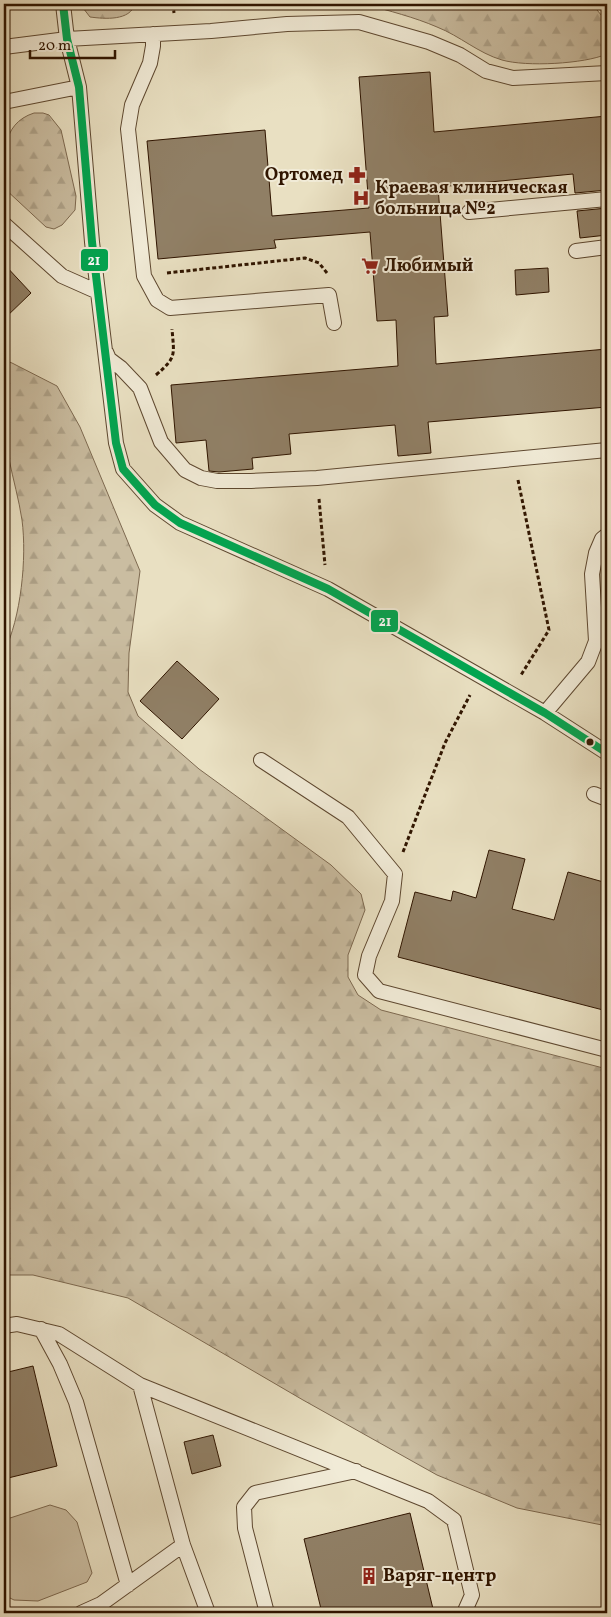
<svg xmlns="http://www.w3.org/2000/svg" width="611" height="1617" font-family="Vollkorn,serif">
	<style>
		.forest { fill: url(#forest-firs); stroke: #7d6950 }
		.green { fill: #cabda1; stroke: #7d6950 }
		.building { fill: #907f65; stroke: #301500 }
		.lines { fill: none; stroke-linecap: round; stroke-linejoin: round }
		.lane-casing { stroke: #5e4830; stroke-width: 16 }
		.path { stroke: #301500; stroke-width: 3; stroke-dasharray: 4 2.5; stroke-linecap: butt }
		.lane { stroke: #f1ebd7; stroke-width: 14 }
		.bus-1-casing { stroke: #f1ebd7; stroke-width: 11 }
		.bus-1 { stroke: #00a651; stroke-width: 8 }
		.bus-dot { fill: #301500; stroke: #f1ebd7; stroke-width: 2 }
		.labels { text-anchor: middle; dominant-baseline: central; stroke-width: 4; stroke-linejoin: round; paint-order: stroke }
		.poi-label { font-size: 18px; font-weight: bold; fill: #301500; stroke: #f1ebd7; text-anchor: start }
		.line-badge { stroke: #f1ebd7; stroke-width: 2 }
		.badge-label { font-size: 14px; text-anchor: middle; font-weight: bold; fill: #fff }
	</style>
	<defs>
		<pattern id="forest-firs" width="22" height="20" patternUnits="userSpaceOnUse" patternTransform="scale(1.25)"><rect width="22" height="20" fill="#cabda1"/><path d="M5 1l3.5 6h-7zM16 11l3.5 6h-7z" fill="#aea289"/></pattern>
	</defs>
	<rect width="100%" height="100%" fill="#e9e0c2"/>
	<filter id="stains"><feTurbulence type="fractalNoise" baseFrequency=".004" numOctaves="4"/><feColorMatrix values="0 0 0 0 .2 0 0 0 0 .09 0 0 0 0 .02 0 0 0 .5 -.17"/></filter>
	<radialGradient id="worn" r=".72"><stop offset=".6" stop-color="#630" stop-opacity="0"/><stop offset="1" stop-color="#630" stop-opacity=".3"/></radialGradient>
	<path class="forest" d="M 80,4 L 135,4 C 130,21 105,19 90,17 Z
		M 365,4 L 592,4 L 607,22 L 607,54 C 584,64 526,67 502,60 C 478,53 460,36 437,27 C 414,17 389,11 365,4 Z
		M 34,113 L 43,113 L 49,115 L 61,130 L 76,196 L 75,210 L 62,225 L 54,229 L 46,227 L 4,188 C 4,158 0,124 34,113 Z
		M 4,360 L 12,363 L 57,386 L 80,427 L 140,571 L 129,653 L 128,692 L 138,716 L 199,769 L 331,865 L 361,894 L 365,910 L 348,955 L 348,977 L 358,995 L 381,1010 L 607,1069 L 607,1526 L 517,1508 L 437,1475 L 303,1400 L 128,1298 L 33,1275 L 4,1275 L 4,652 C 21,618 27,558 22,520 C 19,500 13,479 9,459 L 4,454 Z"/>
	<path class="green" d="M 50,1505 L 66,1510 L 77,1522 L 92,1573 L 87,1582 L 38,1601 L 14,1600 L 4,1595 L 4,1520 Z"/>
	<path class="building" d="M 430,72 L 434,132 L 607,116 L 607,190 L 575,193 L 573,174 L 438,187 L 448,316 L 434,317 L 436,364 L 607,349 L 607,407 L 428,422 L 431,453 L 398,456 L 395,425 L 289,434 L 291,454 L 252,458 L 253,469 L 219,472 L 209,471 L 206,440 L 176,443 L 171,385 L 398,366 L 396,320 L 377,321 L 370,232 L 274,240 L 276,248 L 158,259 L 147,141 L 265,130 L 272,216 L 369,208 L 359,77 Z
		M 607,208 L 607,235 L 580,238 L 577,211 Z
		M 4,264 L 31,293 L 4,319 Z
		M 548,268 L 549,292 L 516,295 L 515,270 Z
		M 177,661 L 219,699 L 182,739 L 140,701 Z
		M 489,850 L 525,859 L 512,909 L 554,920 L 568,872 L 607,883 L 607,1011 L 398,957 L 415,892 L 451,901 L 453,891 L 476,898 Z
		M 33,1366 L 57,1466 L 4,1479 L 4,1373 Z
		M 213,1435 L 221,1466 L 192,1474 L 184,1442 Z
		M 410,1513 L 434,1613 L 322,1613 L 304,1539 Z"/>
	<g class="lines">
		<g class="lane-casing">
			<path id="lane" d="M 63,4 L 67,39 L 79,87 L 92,242 L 116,443 L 123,469 L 155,505 L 180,523 L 328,589 L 545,713 L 607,753
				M 153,34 L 153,46 L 150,63 L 132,105 L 128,129 L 144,276 L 157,300 L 170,308 L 329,295 L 334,323
				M 4,47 L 67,39 L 211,31 L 287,24 L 359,22 L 429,42 L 460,55 L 486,71 L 513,78 L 607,73
				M 4,102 L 79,87
				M 469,212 L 607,199
				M 4,224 L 62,276 L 98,292
				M 576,251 L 607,247
				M 106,352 L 109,359 L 121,368 L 140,388 L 161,442 L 185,470 L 201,478 L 217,481 L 251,481 L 317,478 L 607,450
				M 545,713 L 588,662 L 596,641 L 592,574 L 596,553 L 602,539 L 607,535
				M 261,760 L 348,817 L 395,874 L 392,901 L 369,956 L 365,975 L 379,991 L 607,1050
				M 594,794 L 607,799
				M 4,1326 L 17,1324 L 59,1334 L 140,1385 L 428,1501 L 454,1520 L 472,1595 L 464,1613
				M 41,1329 L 60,1364 L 76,1402 L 128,1585
				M 140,1385 L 183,1545 L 208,1613
				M 81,1613 L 101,1604 L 183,1545
				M 267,1613 L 245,1528 L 244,1507 L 255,1493 L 356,1471"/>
		</g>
		<path class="path" d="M 173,4 L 174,13
			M 167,273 L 305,258 L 319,263 L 327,273
			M 156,375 C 177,357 174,355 172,329
			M 518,480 L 549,630 L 521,675
			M 319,499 L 325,565
			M 403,852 L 445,743 L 470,695"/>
		<use href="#lane" class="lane"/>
		<g class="bus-1-casing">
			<path id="bus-1" d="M 63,4 L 67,39 L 79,87 L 92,242 L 116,443 L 123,469 L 155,505 L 180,523 L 328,589 L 545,713 L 607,753"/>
		</g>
		<use href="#bus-1" class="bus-1"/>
	</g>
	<defs>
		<g id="pharmacy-bare" transform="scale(1.35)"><path d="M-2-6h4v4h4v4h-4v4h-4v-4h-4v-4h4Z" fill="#8f2418" stroke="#f1ebd7" stroke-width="2.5" paint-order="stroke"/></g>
		<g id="hospital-bare" transform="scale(1.35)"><path d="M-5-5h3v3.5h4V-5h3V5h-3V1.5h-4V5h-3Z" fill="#8f2418" stroke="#f1ebd7" stroke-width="2.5" paint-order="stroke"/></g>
		<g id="supermarket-bare" transform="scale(1.35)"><path d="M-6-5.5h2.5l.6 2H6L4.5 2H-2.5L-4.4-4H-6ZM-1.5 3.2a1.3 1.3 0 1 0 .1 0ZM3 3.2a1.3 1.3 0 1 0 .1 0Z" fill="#8f2418" stroke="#f1ebd7" stroke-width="2.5" paint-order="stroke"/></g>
		<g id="building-bare" transform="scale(1.35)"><path d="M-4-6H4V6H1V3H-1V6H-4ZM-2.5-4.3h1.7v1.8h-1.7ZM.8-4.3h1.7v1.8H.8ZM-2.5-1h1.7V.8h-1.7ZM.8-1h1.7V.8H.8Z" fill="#8f2418" stroke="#f1ebd7" stroke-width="2.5" paint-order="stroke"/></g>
	</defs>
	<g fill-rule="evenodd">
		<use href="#pharmacy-bare" x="357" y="175"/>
		<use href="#hospital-bare" x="361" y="198"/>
		<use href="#supermarket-bare" x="370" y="266"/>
		<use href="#building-bare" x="369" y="1576"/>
	</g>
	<circle class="bus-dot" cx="590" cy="742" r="4.5"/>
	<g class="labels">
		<g class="poi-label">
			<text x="343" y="175" text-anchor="end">Ортомед</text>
			<text x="375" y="188">Краевая клиническая<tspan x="375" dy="21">больница №2</tspan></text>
			<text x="384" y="266">Любимый</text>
			<text x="383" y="1576">Варяг-центр</text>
		</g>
	</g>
	<g class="line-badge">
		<rect x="80" y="248" width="29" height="24" rx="5" fill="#00a651"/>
		<rect x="370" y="609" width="29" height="24" rx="5" fill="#00a651"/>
	</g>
	<g class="badge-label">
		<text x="94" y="265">21</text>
		<text x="385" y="626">21</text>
	</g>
	<rect width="611" height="1617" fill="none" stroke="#e9e0c2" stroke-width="20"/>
	<rect x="5" y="5" width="601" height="1607" fill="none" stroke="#301500" stroke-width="2.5"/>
	<rect x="10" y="10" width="591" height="1597" fill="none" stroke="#301500"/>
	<path d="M30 50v8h85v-8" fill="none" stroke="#301500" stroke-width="2.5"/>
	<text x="38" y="50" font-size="15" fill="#301500" stroke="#f1ebd7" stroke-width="4" paint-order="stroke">20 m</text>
	<rect width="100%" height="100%" filter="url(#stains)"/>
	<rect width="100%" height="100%" fill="url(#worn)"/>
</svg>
